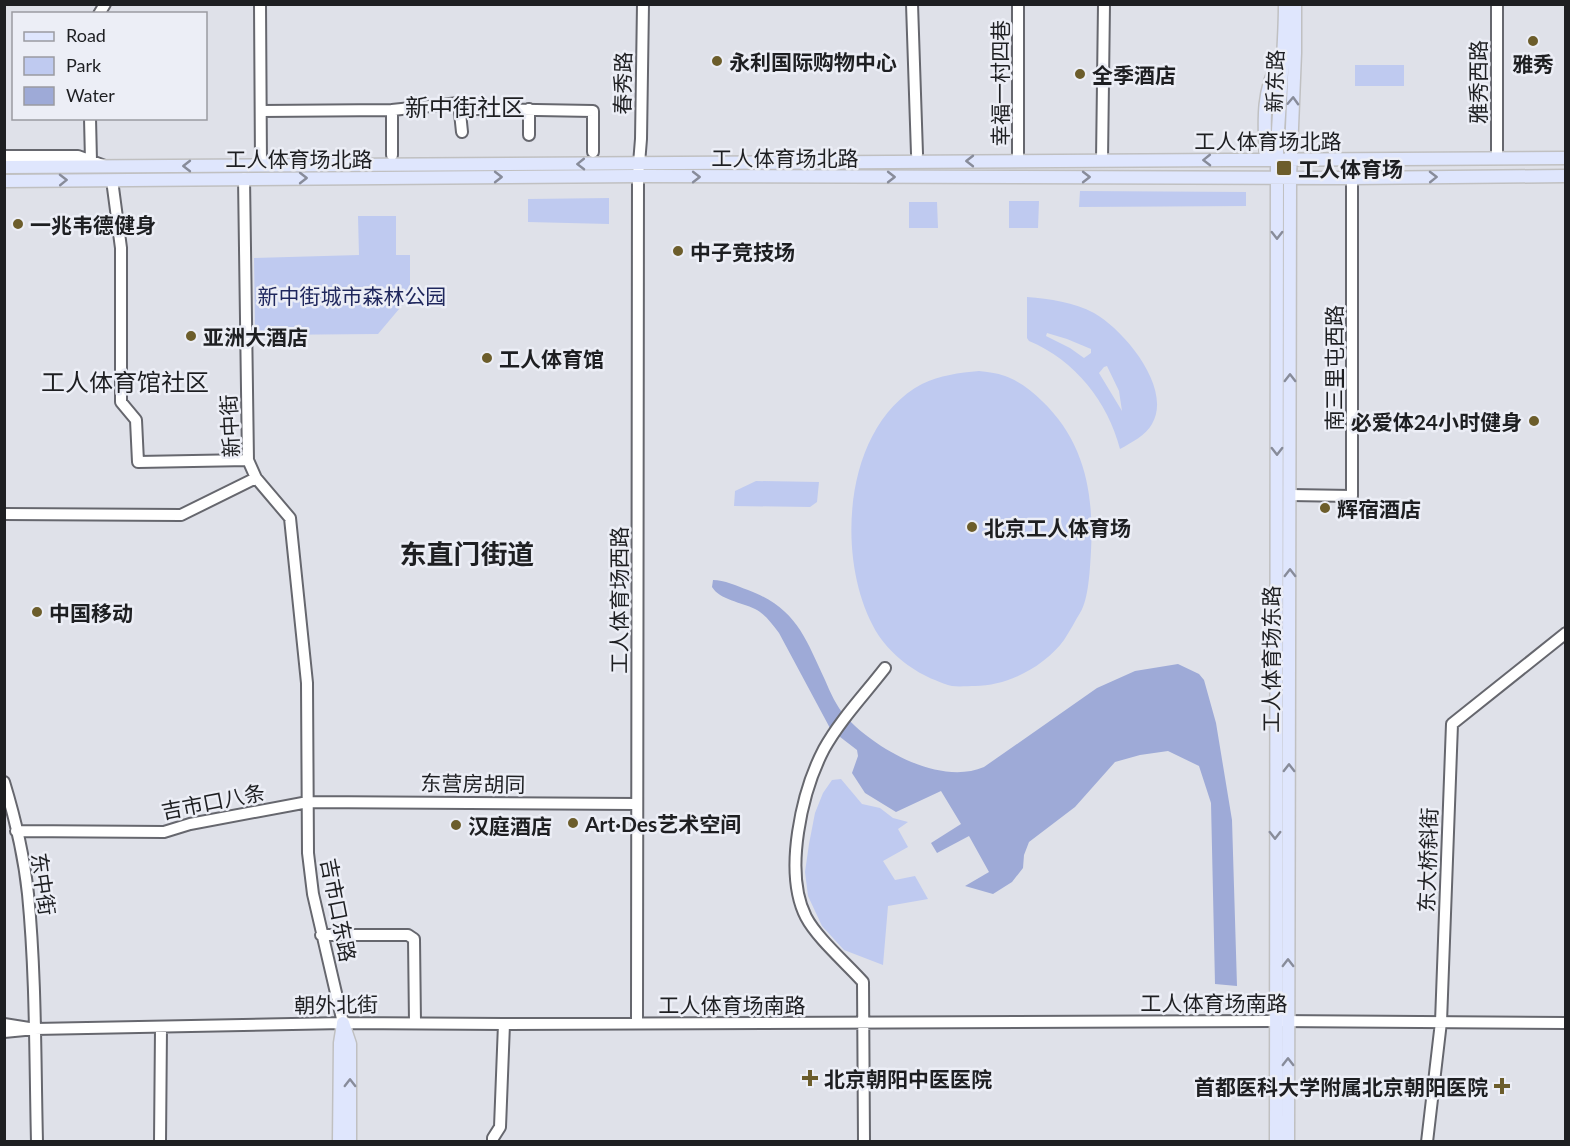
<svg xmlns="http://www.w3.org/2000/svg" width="1570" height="1146" font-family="Lato,'Noto Sans SC',sans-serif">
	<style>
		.green { fill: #bfcaf0; fill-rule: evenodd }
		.water { fill: #9eaad7 }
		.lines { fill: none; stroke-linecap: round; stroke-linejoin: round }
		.minor-casing { stroke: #66676e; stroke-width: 14 }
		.major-casing { stroke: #c0c0c1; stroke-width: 15 }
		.minor { stroke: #fff; stroke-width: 10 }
		.major { stroke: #dfe6fd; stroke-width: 12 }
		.oneway { stroke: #888c9a }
		.poi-dot { fill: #6c5d2b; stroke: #eceef6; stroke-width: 2 }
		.labels { text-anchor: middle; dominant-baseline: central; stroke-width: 5; stroke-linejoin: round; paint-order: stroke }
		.poi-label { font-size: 21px; font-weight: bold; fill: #1e1f22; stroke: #eceef6; text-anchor: start }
		.street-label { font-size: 21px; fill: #1e1f22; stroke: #eceef6 }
		.park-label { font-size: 21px; fill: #1f275d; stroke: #eceef6 }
		.quarter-label { font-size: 24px; fill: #1e1f22; stroke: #eceef6 }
		.district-label { font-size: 27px; font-weight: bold; fill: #1e1f22; stroke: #eceef6 }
	</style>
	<rect width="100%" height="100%" fill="#dfe1e9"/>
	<path class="green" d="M 1355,65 L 1404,65 L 1404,86 L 1355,86 Z
		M 1080,191 L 1246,192 L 1246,206 L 1079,207 Z
		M 609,198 L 609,224 L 528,222 L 528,199 Z
		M 1009,201 L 1039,201 L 1038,228 L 1009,228 Z
		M 909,202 L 937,202 L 938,228 L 909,228 Z
		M 358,216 L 396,216 L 396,255 L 410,255 L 410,296 L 378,334 L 261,335 L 255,327 L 254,258 L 359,255 Z
		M 1027,297 C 1050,299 1074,302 1094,313 C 1124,330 1173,388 1152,424 C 1146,435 1131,443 1120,449 C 1108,402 1075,360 1029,341 L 1027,338 ZM 1047,333 L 1067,339 L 1091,349 L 1091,353 L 1084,358 L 1070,348 L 1046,336 ZM 1107,366 L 1119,391 L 1122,411 L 1099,373 L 1104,367 Z
		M 979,371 C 987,372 997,373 1005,376 C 1019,381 1032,391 1042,401 C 1085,442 1094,494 1091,551 C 1090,567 1089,599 1080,613 C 1075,621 1070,631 1064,640 C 1045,666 1008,686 975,686 C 968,686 959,687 952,686 C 947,685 940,682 935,680 C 914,672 892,655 879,636 C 834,566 841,427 922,384 C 940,375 959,373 979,371 Z
		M 756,481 L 819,482 L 817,502 L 810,507 L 734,506 L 735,491 Z
		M 841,779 L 862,804 L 880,808 L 893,818 L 908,822 L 898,829 L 908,847 L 883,861 L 895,880 L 915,876 L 928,899 L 888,906 L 883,965 L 844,950 L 822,926 L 808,896 L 805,872 L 809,844 L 815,813 L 823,793 L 832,780 Z"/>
	<path class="water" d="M 713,580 C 724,580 737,586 748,590 C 796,608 805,637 825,680 C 830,692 837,707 845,716 C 875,749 940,786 984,767 L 1097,688 L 1135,671 L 1178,664 L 1199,674 L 1204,680 L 1216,723 L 1232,820 L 1237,986 L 1215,984 L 1211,803 L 1199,766 L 1168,751 L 1140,755 L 1115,762 L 1075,807 L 1029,842 L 1024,855 L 1023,868 L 1012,882 L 993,894 L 965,886 L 989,872 L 969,836 L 937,853 L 931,843 L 961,824 L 941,791 L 896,812 L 865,793 L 852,773 L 858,756 L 857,750 L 831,730 L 779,633 C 772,624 765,614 755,609 C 741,602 720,600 712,587 Z"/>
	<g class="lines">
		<g class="minor-casing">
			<path id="minor" d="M 260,4 L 261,165
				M 912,4 L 917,154
				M 1018,4 L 1018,161
				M 1497,4 L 1497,158
				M 99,14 L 105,4
				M 459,103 L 462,132
				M 529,109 L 529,135
				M 261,111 L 392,110
				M 90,118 L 91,161
				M 392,155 L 392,110 L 459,103 L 474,109 L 593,111 L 593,152
				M 4,156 L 78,156 L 105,166
				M 1102,160 L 1104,4
				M 244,178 L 248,460 L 256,478 L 290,518 L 307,683 L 308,853 L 313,894 L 343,1023
				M 112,180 L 121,248 L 121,402 L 136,420 L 138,462 L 248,460
				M 1290,495 L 1352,496 L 1352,178
				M 4,514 L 181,515 L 256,478
				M 4,782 C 15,818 24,856 28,894 C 36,976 35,1059 37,1142
				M 16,831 L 164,832 L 190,824 L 308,802 L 637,804
				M 321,935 L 408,935 L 414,939 L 415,1023
				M 637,1023 L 638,176 L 641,139 L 643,4
				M 4,1024 L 29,1028
				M 4,1032 L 35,1029 L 343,1023 L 504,1024 L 1276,1021 L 1566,1023
				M 160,1142 L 161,1028
				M 493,1142 L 493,1138 L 500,1127 L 504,1024
				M 864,1142 L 863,982 C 846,963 817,938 806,917 C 783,872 802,791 824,749 C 840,720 865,694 885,668
				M 1427,1142 L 1441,1022 L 1452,724 L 1566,633"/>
		</g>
		<g class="major-casing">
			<path id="major" d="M 1266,159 C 1264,125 1261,85 1283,56
				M 4,167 L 1566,158
				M 4,181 L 638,176 L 1352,178 L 1566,176
				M 343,1023 L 350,1044 L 350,1142
				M 339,1142 L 340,1043 L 343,1024
				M 1276,1142 L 1277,150 C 1279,101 1285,53 1285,4
				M 1288,1142 L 1290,177 L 1295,53 L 1295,4"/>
		</g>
		<use href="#minor" class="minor"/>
		<use href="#major" class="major"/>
	</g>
	<defs><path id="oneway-chevron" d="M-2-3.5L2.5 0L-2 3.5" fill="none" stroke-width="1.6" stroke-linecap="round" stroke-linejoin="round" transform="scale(1.5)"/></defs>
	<g class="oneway">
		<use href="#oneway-chevron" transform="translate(1293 101) rotate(-88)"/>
		<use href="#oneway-chevron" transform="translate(1207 160) rotate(179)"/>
		<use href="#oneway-chevron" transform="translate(970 161) rotate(180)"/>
		<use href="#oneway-chevron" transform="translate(581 164) rotate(179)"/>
		<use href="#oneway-chevron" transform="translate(187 166) rotate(180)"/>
		<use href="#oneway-chevron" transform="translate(498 177)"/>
		<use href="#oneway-chevron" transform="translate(696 177)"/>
		<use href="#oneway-chevron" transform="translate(891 177)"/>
		<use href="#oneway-chevron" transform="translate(1086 177)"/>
		<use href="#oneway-chevron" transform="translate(1433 177) rotate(-1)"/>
		<use href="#oneway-chevron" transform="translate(303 178)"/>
		<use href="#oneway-chevron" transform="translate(63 180) rotate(-1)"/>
		<use href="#oneway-chevron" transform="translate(1277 235) rotate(90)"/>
		<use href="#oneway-chevron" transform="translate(1290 378) rotate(-90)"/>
		<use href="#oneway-chevron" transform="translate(1277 451) rotate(90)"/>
		<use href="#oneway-chevron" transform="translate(1290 573) rotate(-90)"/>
		<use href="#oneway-chevron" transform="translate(1289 768) rotate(-90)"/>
		<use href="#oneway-chevron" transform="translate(1275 835) rotate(90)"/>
		<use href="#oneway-chevron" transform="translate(1288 963) rotate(-90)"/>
		<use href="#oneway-chevron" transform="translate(1288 1062) rotate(-90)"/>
		<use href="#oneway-chevron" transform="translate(350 1083) rotate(-90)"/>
	</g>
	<g class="poi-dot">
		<circle cx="1533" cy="41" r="6"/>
		<circle cx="717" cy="61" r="6"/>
		<circle cx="1080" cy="74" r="6"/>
		<rect x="1276" y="160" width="16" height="16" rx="3"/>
		<circle cx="18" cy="224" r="6"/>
		<circle cx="678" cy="251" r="6"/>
		<circle cx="191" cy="336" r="6"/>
		<circle cx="487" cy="358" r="6"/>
		<circle cx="1534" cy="421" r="6"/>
		<circle cx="1325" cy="508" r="6"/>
		<circle cx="972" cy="527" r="6"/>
		<circle cx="37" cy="612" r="6"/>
		<circle cx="573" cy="823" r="6"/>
		<circle cx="456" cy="825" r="6"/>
		<path d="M807 1069h6v6h6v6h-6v6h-6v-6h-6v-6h6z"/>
		<path d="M1499 1077h6v6h6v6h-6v6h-6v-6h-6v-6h6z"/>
	</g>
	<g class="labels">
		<g class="poi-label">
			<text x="729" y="61">永利国际购物中心</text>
			<text x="1533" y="63" text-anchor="middle">雅秀</text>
			<text x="1092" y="74">全季酒店</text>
			<text x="1298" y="168">工人体育场</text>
			<text x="30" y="224">一兆韦德健身</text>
			<text x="690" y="251">中子竞技场</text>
			<text x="203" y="336">亚洲大酒店</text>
			<text x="499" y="358">工人体育馆</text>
			<text x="1522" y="421" text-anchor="end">必爱体24小时健身</text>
			<text x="1337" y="508">辉宿酒店</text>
			<text x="984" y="527">北京工人体育场</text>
			<text x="49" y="612">中国移动</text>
			<text x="585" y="823">Art·Des艺术空间</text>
			<text x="468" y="825">汉庭酒店</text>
			<text x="824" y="1078">北京朝阳中医医院</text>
			<text x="1488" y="1086" text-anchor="end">首都医科大学附属北京朝阳医院</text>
		</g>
		<g class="street-label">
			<text transform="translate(1274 81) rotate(-88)">新东路</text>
			<text transform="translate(1477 82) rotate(-90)">雅秀西路</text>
			<text transform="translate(622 83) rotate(-89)">春秀路</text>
			<text transform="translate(999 83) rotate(-90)">幸福一村四巷</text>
			<text x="1268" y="140">工人体育场北路</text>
			<text x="785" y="157">工人体育场北路</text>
			<text x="299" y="158">工人体育场北路</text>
			<text transform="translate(1333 368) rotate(-90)">南三里屯西路</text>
			<text transform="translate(229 426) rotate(-93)">新中街</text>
			<text transform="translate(618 600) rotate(-90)">工人体育场西路</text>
			<text transform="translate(1270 659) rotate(-90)">工人体育场东路</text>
			<text transform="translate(473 783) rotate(1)">东营房胡同</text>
			<text transform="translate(213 801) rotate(-11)">吉市口八条</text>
			<text transform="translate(1427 860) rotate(-88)">东大桥斜街</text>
			<text transform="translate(44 884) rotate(82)">东中街</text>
			<text transform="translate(339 910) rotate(79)">吉市口东路</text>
			<text x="1214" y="1002">工人体育场南路</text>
			<text transform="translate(336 1004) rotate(-1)">朝外北街</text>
			<text x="732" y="1004">工人体育场南路</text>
		</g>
		<g class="park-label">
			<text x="352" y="295">新中街城市森林公园</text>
		</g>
		<g class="quarter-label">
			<text x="465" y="106">新中街社区</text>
			<text x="125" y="381">工人体育馆社区</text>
		</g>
		<g class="district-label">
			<text x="467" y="553">东直门街道</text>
		</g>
	</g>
	<rect width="1570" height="1146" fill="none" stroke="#1e1f22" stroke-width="12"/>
	<rect x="12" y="12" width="195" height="108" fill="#eceef6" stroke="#9a9ba1" stroke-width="1.5"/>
	<rect x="24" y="32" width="30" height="9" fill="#dfe6fd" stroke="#9a9ba1" stroke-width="1.5"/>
	<text x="66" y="42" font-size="18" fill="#1e1f22">Road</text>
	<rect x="24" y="57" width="30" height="18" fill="#bfcaf0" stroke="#9a9ba1" stroke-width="1.5"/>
	<text x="66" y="72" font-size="18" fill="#1e1f22">Park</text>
	<rect x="24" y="87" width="30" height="18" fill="#9eaad7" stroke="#9a9ba1" stroke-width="1.5"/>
	<text x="66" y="102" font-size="18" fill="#1e1f22">Water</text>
</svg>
